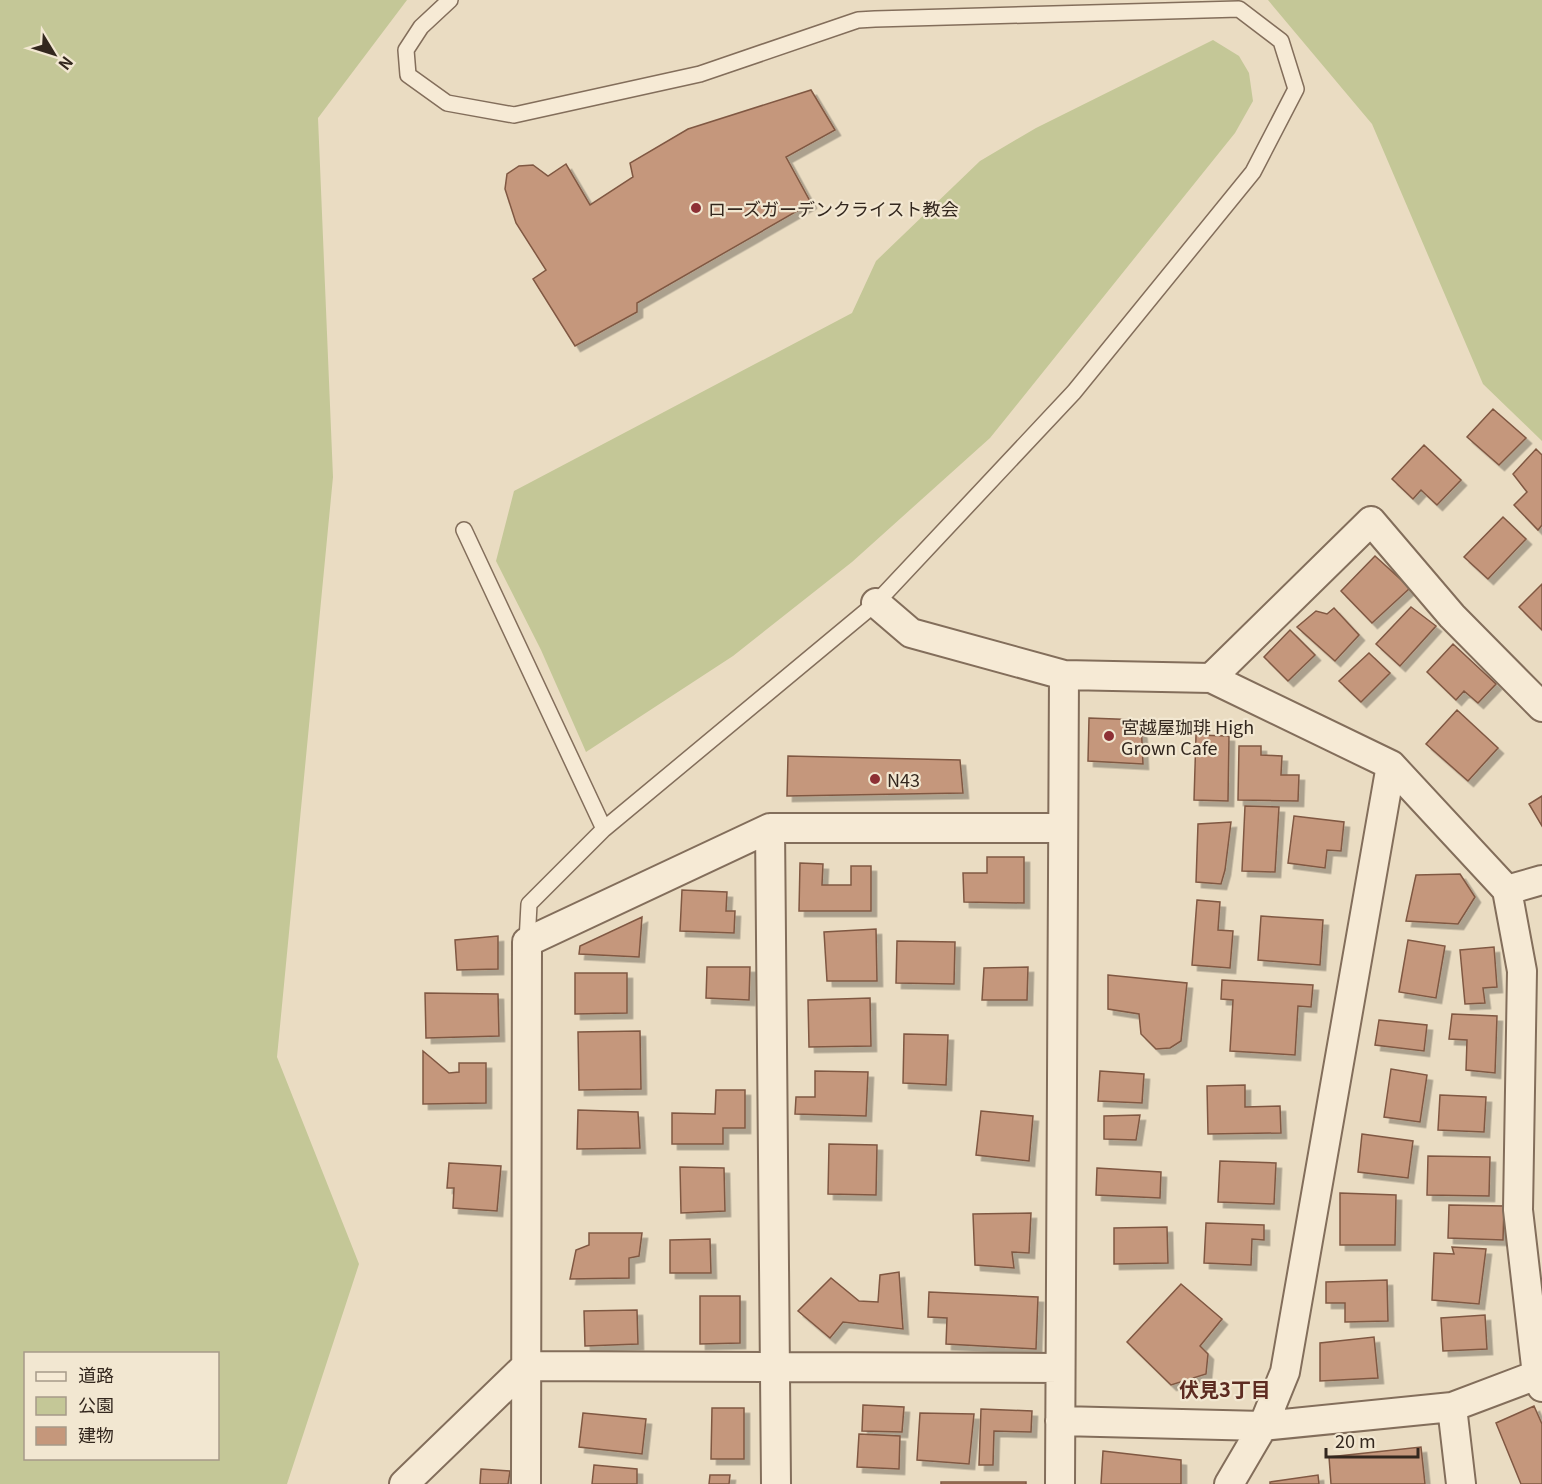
<svg xmlns="http://www.w3.org/2000/svg" width="1542" height="1484" font-family="Georgia,'Noto Sans JP',serif">
	<style>
		.green { fill: #c4c797; fill-rule: evenodd }
		.building { fill: #c5977b; stroke: #805843; stroke-width: 1.5; filter: url(#shadow) }
		.lines { fill: none; stroke-linecap: round; stroke-linejoin: round }
		.lane-casing { stroke: #836e5b; stroke-width: 18 }
		.street-casing { stroke: #836e5b; stroke-width: 32 }
		.lane { stroke: #f6ead5; stroke-width: 15 }
		.street { stroke: #f6ead5; stroke-width: 28 }
		.poi-dot { fill: #8d3034; stroke: #f2e7d1; stroke-width: 2 }
		.labels { text-anchor: middle; dominant-baseline: central; stroke-width: 4.5; stroke-linejoin: round; paint-order: stroke }
		.poi-label { font-size: 18px; fill: #33271e; stroke: #f2e7d1; text-anchor: start }
		.neighbourhood-label { font-size: 20px; font-weight: bold; fill: #5d2b21; stroke: #f2e7d1 }
	</style>
	<defs>
		<filter id="shadow"><feDropShadow dx="5.5" dy="5.5" stdDeviation="0" flood-color="#0004"/></filter>
	</defs>
	<rect width="100%" height="100%" fill="#eadcc2"/>
	<path class="green" d="M 0,0 L 407,0 L 318,118 L 333,477 L 277,1057 L 359,1264 L 287,1484 L 0,1484 ZM 26,1354 L 218,1354 L 218,1458 L 26,1458 Z
		M 1268,0 L 1542,0 L 1542,441 L 1483,384 L 1372,124 Z
		M 1213,40 L 1239,56 L 1249,73 L 1253,101 L 1235,133 L 990,438 L 852,562 L 733,656 L 586,752 L 541,650 L 496,561 L 514,491 L 852,313 L 876,261 L 980,161 L 1036,128 Z"/>
	<path class="building" d="M 811,90 L 835,130 L 786,157 L 811,203 L 637,303 L 637,312 L 575,346 L 533,279 L 546,270 L 516,223 L 505,189 L 507,174 L 519,166 L 533,165 L 548,176 L 566,164 L 590,205 L 633,177 L 630,163 L 688,129 Z
		M 1493,409 L 1526,438 L 1499,465 L 1467,437 Z
		M 1424,445 L 1461,480 L 1437,505 L 1421,490 L 1413,499 L 1392,479 Z
		M 1536,449 L 1542,455 L 1542,525 L 1538,530 L 1514,505 L 1527,492 L 1513,474 Z
		M 1503,517 L 1526,539 L 1488,579 L 1464,557 Z
		M 1375,556 L 1410,588 L 1372,623 L 1341,591 Z
		M 1542,584 L 1542,630 L 1519,607 Z
		M 1411,607 L 1436,626 L 1400,666 L 1376,644 Z
		M 1334,608 L 1359,635 L 1335,661 L 1297,627 L 1316,611 L 1327,614 Z
		M 1290,630 L 1315,655 L 1288,681 L 1264,657 Z
		M 1453,644 L 1496,684 L 1478,703 L 1464,691 L 1456,700 L 1427,672 Z
		M 1369,653 L 1390,673 L 1361,702 L 1339,681 Z
		M 1457,710 L 1498,748 L 1468,781 L 1426,744 Z
		M 1089,718 L 1141,720 L 1143,764 L 1088,761 Z
		M 1196,735 L 1229,736 L 1228,801 L 1194,800 Z
		M 1239,746 L 1261,746 L 1261,755 L 1282,756 L 1281,775 L 1299,775 L 1298,801 L 1238,800 Z
		M 788,756 L 960,760 L 963,793 L 787,796 Z
		M 1542,796 L 1542,826 L 1529,804 Z
		M 1245,806 L 1279,807 L 1275,872 L 1242,871 Z
		M 1294,816 L 1344,822 L 1341,851 L 1327,850 L 1325,868 L 1288,863 Z
		M 1231,822 L 1225,870 L 1221,884 L 1196,882 L 1198,824 Z
		M 987,857 L 1024,857 L 1024,903 L 964,902 L 963,873 L 987,873 Z
		M 800,863 L 823,864 L 822,885 L 851,885 L 851,866 L 871,866 L 871,911 L 799,911 Z
		M 1460,874 L 1475,897 L 1458,924 L 1406,921 L 1416,875 Z
		M 682,890 L 727,892 L 726,911 L 735,911 L 734,933 L 680,931 Z
		M 1197,900 L 1220,902 L 1218,930 L 1233,931 L 1230,968 L 1192,965 Z
		M 1261,916 L 1323,920 L 1320,965 L 1258,960 Z
		M 642,917 L 639,957 L 579,954 L 580,946 Z
		M 876,929 L 877,981 L 827,981 L 824,932 Z
		M 498,936 L 498,969 L 457,970 L 455,940 Z
		M 1408,940 L 1445,946 L 1436,998 L 1399,992 Z
		M 897,941 L 955,942 L 954,984 L 896,983 Z
		M 1494,947 L 1497,987 L 1483,988 L 1485,1003 L 1465,1004 L 1460,950 Z
		M 707,967 L 750,967 L 749,1000 L 706,998 Z
		M 1028,967 L 1027,1000 L 982,1000 L 984,968 Z
		M 575,973 L 627,973 L 627,1013 L 575,1014 Z
		M 1108,975 L 1187,983 L 1181,1041 L 1170,1048 L 1156,1049 L 1141,1034 L 1139,1014 L 1108,1009 Z
		M 1222,980 L 1313,985 L 1311,1007 L 1298,1006 L 1295,1055 L 1230,1051 L 1233,1000 L 1221,999 Z
		M 425,993 L 498,994 L 499,1036 L 426,1038 Z
		M 870,998 L 871,1046 L 809,1047 L 808,1000 Z
		M 1452,1014 L 1497,1016 L 1495,1073 L 1466,1070 L 1467,1040 L 1449,1039 Z
		M 1379,1020 L 1427,1025 L 1424,1051 L 1375,1045 Z
		M 640,1031 L 641,1089 L 579,1090 L 578,1032 Z
		M 904,1034 L 948,1035 L 946,1085 L 903,1083 Z
		M 423,1051 L 449,1073 L 459,1072 L 459,1063 L 486,1063 L 486,1103 L 423,1104 Z
		M 1391,1069 L 1427,1075 L 1420,1122 L 1384,1117 Z
		M 815,1071 L 868,1072 L 866,1116 L 795,1114 L 796,1097 L 815,1097 Z
		M 1100,1071 L 1144,1074 L 1142,1103 L 1098,1101 Z
		M 1245,1085 L 1245,1107 L 1280,1106 L 1281,1133 L 1208,1134 L 1207,1086 Z
		M 716,1090 L 745,1090 L 745,1128 L 723,1128 L 723,1144 L 672,1144 L 672,1113 L 715,1114 Z
		M 1440,1095 L 1486,1097 L 1484,1132 L 1438,1130 Z
		M 578,1110 L 638,1112 L 640,1148 L 577,1149 Z
		M 981,1111 L 1033,1116 L 1029,1161 L 976,1155 Z
		M 1140,1115 L 1136,1140 L 1104,1139 L 1104,1116 Z
		M 1362,1134 L 1413,1141 L 1408,1178 L 1358,1172 Z
		M 829,1144 L 877,1145 L 876,1195 L 828,1194 Z
		M 1428,1156 L 1490,1157 L 1489,1196 L 1427,1195 Z
		M 1220,1161 L 1276,1163 L 1274,1204 L 1218,1202 Z
		M 449,1163 L 501,1166 L 497,1211 L 453,1208 L 454,1188 L 447,1188 Z
		M 680,1167 L 724,1168 L 725,1211 L 681,1213 Z
		M 1097,1168 L 1161,1172 L 1160,1198 L 1096,1195 Z
		M 1340,1193 L 1396,1195 L 1395,1245 L 1340,1245 Z
		M 1449,1205 L 1504,1206 L 1503,1240 L 1448,1238 Z
		M 1031,1213 L 1029,1253 L 1012,1252 L 1014,1268 L 975,1265 L 973,1214 Z
		M 1206,1223 L 1264,1225 L 1264,1240 L 1252,1239 L 1251,1265 L 1204,1263 Z
		M 1167,1227 L 1168,1263 L 1114,1264 L 1114,1228 Z
		M 589,1233 L 642,1233 L 639,1256 L 629,1258 L 629,1278 L 570,1279 L 576,1250 L 589,1245 Z
		M 710,1239 L 711,1273 L 670,1273 L 670,1240 Z
		M 1452,1247 L 1486,1249 L 1479,1304 L 1432,1300 L 1434,1253 L 1454,1254 Z
		M 899,1272 L 903,1329 L 843,1322 L 830,1338 L 798,1311 L 831,1278 L 859,1301 L 878,1302 L 880,1275 Z
		M 1387,1280 L 1388,1321 L 1345,1322 L 1345,1303 L 1326,1303 L 1326,1282 Z
		M 1181,1284 L 1222,1319 L 1200,1346 L 1208,1354 L 1206,1374 L 1171,1385 L 1127,1342 Z
		M 929,1292 L 1038,1297 L 1036,1349 L 946,1344 L 947,1318 L 928,1317 Z
		M 700,1296 L 740,1296 L 740,1343 L 700,1344 Z
		M 637,1310 L 638,1344 L 585,1346 L 584,1311 Z
		M 1485,1315 L 1487,1349 L 1443,1351 L 1441,1318 Z
		M 1374,1337 L 1378,1378 L 1320,1381 L 1320,1343 Z
		M 863,1405 L 904,1407 L 902,1432 L 862,1431 Z
		M 1534,1406 L 1542,1424 L 1542,1484 L 1521,1484 L 1496,1423 Z
		M 712,1408 L 744,1408 L 744,1459 L 711,1459 Z
		M 981,1409 L 1032,1411 L 1031,1432 L 994,1431 L 993,1465 L 979,1465 Z
		M 583,1413 L 646,1419 L 642,1454 L 579,1447 Z
		M 920,1413 L 974,1414 L 969,1464 L 917,1460 Z
		M 859,1434 L 900,1436 L 899,1469 L 857,1467 Z
		M 1421,1447 L 1425,1484 L 1331,1484 L 1329,1457 Z
		M 1103,1451 L 1181,1460 L 1181,1484 L 1101,1484 Z
		M 594,1465 L 637,1469 L 637,1484 L 592,1484 Z
		M 481,1469 L 510,1471 L 508,1484 L 480,1484 Z
		M 710,1475 L 730,1475 L 729,1484 L 709,1484 Z
		M 1318,1475 L 1319,1484 L 1270,1484 L 1270,1482 Z
		M 941,1482 L 1026,1482 L 1026,1484 L 941,1484 Z"/>
	<g class="lines">
		<g class="lane-casing">
			<path id="lane" d="M 450,0 L 421,27 L 406,50 L 408,75 L 447,103 L 514,115 L 700,74 L 858,20 L 875,19 L 1239,9 L 1281,41 L 1296,89 L 1253,172 L 1074,392 L 876,603 L 604,829 L 529,904 L 527,942
				M 464,530 L 604,829"/>
		</g>
		<g class="street-casing">
			<path id="street" d="M 876,603 L 911,633 L 1064,675 L 1211,678 L 1391,765 L 1507,890 L 1522,971 L 1518,1210 L 1537,1375 L 1542,1387
				M 1211,678 L 1371,521 L 1452,616 L 1542,707
				M 770,828 L 776,1484
				M 1507,890 L 1542,880
				M 1452,1407 L 1461,1484
				M 1060,1421 L 1263,1426 L 1452,1407 L 1542,1373
				M 404,1484 L 526,1366 L 1060,1368
				M 526,1484 L 527,942 L 770,828 L 1063,828
				M 1060,1484 L 1064,675
				M 1229,1484 L 1263,1426 L 1285,1372 L 1391,765"/>
		</g>
		<use href="#lane" class="lane"/>
		<use href="#street" class="street"/>
	</g>
	<g class="poi-dot">
		<circle cx="696" cy="208" r="6"/>
		<circle cx="1109" cy="736" r="6"/>
		<circle cx="875" cy="779" r="6"/>
	</g>
	<g class="labels">
		<g class="poi-label">
			<text x="708" y="208">ローズガーデンクライスト教会</text>
			<text x="1121" y="726">宮越屋珈琲 High<tspan x="1121" dy="21">Grown Cafe</tspan></text>
			<text x="887" y="779">N43</text>
		</g>
		<g class="neighbourhood-label">
			<text x="1225" y="1388">伏見3丁目</text>
		</g>
	</g>
	<rect x="24" y="1352" width="195" height="108" fill="#f2e7d1" stroke="#a69a89" stroke-width="1.5"/>
	<rect x="36" y="1372" width="30" height="9" fill="#f6ead5" stroke="#a69a89" stroke-width="1.5"/>
	<text x="78" y="1382" font-size="18" fill="#33271e">道路</text>
	<rect x="36" y="1397" width="30" height="18" fill="#c4c797" stroke="#a69a89" stroke-width="1.5"/>
	<text x="78" y="1412" font-size="18" fill="#33271e">公園</text>
	<rect x="36" y="1427" width="30" height="18" fill="#c5977b" stroke="#a69a89" stroke-width="1.5"/>
	<text x="78" y="1442" font-size="18" fill="#33271e">建物</text>
	<g transform="translate(54 54) rotate(128)" stroke="#f2e7d1" stroke-width="4.5" paint-order="stroke">
	<path d="M0-4.5L10 22L0 15L-10 22Z" fill="#33271e"/>
	<text y="-9" font-size="16" font-weight="bold" text-anchor="middle" fill="#33271e">N</text>
	</g>
	<path d="M1326 1448v9h92v-9" fill="none" stroke="#33271e" stroke-width="3"/>
	<text x="1335" y="1448" font-size="18" fill="#33271e" stroke="#f2e7d1" stroke-width="4.5" paint-order="stroke">20 m</text>
</svg>
